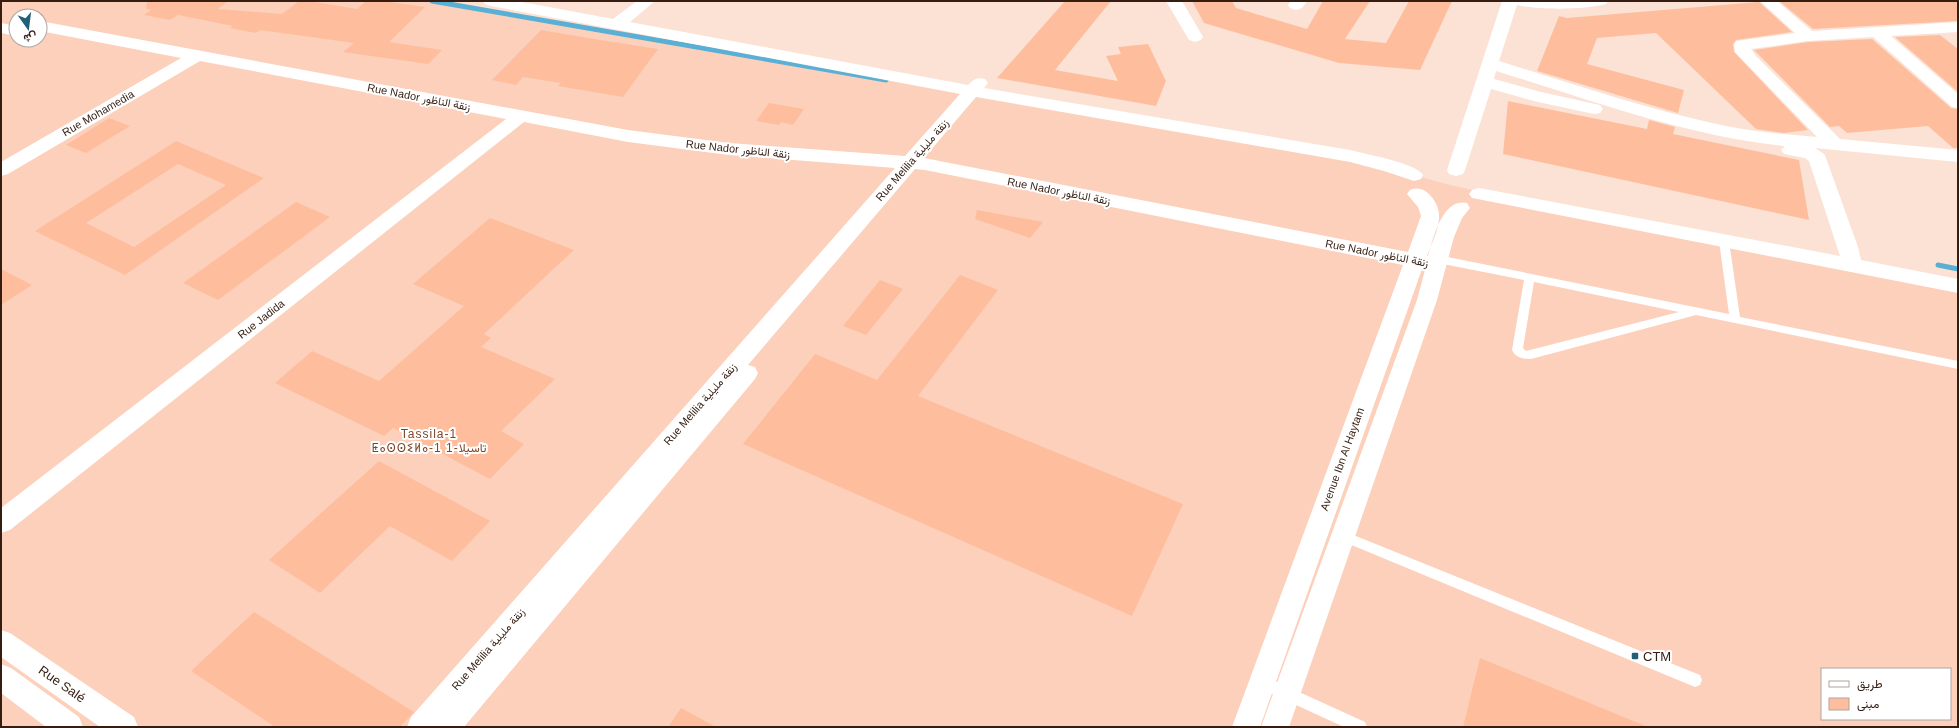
<svg xmlns="http://www.w3.org/2000/svg" width="1959" height="728" font-family="Arial,Vazirmatn,'Noto Sans Tifinagh',sans-serif">
	<style>
		.built { fill: #fcd0bb; fill-rule: evenodd }
		.lines { fill: none; stroke-linecap: round; stroke-linejoin: round }
		.stream { stroke: #5ab0d4; stroke-width: 5 }
		.building { fill: #febe9e; fill-rule: evenodd }
		.service { fill: #fff; fill-rule: evenodd }
		.minor { fill: #fff; fill-rule: evenodd }
		.poi-dot { fill: #235f77; stroke: #fff; stroke-width: 1.5 }
		.labels { text-anchor: middle; dominant-baseline: central; stroke-width: 4; stroke-linejoin: round; paint-order: stroke }
		.street-label { font-size: 11px; fill: #351d11; stroke: #fff }
		.neighbourhood-label { font-size: 12px; letter-spacing: 1px; fill: #7d462a; stroke: #fff }
		.near-poi-label { font-size: 13px; fill: #351d11; stroke: #fff; text-anchor: start }
		.near-street-label { font-size: 13px; fill: #351d11; stroke: #fff }
	</style>
	<rect width="100%" height="100%" fill="#fce2d5"/>
	<path class="built" d="M 1,1 L 432,1 L 1350,157 L 1446,184 L 1543,206 L 1958,291 L 1958,727 L 1,727 ZM 16,16 L 40,16 L 40,40 L 16,40 ZM 1822,669 L 1950,669 L 1950,719 L 1822,719 Z"/>
	<g class="lines">
		<path class="stream" d="M 432,1 L 886,80
			M 1938,265 L 1958,269"/>
	</g>
	<path class="building" d="M 147,1 L 228,1 L 218,9 L 282,14 L 299,1 L 309,1 L 357,9 L 366,1 L 382,1 L 425,7 L 389,42 L 442,50 L 428,64 L 343,52 L 354,43 L 260,30 L 256,33 L 230,28 L 233,26 L 178,15 L 170,20 L 144,15 L 151,10 L 146,9 Z
		M 1065,1 L 1111,1 L 1055,70 L 1118,81 L 1106,56 L 1121,54 L 1118,47 L 1148,44 L 1166,81 L 1156,106 L 997,78 Z
		M 1192,1 L 1232,1 L 1236,8 L 1307,29 L 1323,1 L 1370,1 L 1345,39 L 1386,43 L 1409,1 L 1452,1 L 1420,70 L 1339,63 L 1204,23 Z
		M 1779,1 L 1958,1 L 1958,21 L 1813,29 Z
		M 1759,2 L 1792,32 L 1736,40 L 1733,44 L 1734,52 L 1808,130 L 1784,133 L 1756,129 L 1656,33 L 1597,38 L 1587,64 L 1684,90 L 1678,113 L 1537,71 L 1559,16 L 1567,18 Z
		M 541,30 L 600,40 L 658,49 L 623,97 L 558,86 L 561,83 L 523,77 L 516,85 L 492,80 Z
		M 1940,35 L 1958,49 L 1958,92 L 1895,37 Z
		M 1872,39 L 1951,108 L 1958,109 L 1958,148 L 1953,148 L 1928,126 L 1847,133 L 1839,126 L 1830,127 L 1754,50 L 1808,42 Z
		M 1508,101 L 1647,129 L 1649,120 L 1675,127 L 1673,134 L 1799,160 L 1809,220 L 1503,154 Z
		M 769,103 L 804,109 L 793,125 L 781,122 L 779,125 L 756,121 Z
		M 109,118 L 130,126 L 86,153 L 66,145 Z
		M 176,141 L 264,178 L 125,275 L 35,231 ZM 178,164 L 226,185 L 134,247 L 86,223 Z
		M 296,202 L 330,217 L 218,300 L 183,283 Z
		M 977,210 L 1043,222 L 1030,238 L 975,219 Z
		M 490,218 L 574,250 L 484,334 L 491,338 L 481,347 L 555,379 L 501,431 L 524,444 L 490,479 L 393,428 L 384,436 L 275,383 L 312,351 L 379,381 L 464,306 L 413,284 Z
		M 1,269 L 32,285 L 1,305 Z
		M 960,275 L 998,290 L 918,396 L 1183,504 L 1132,616 L 743,444 L 815,354 L 877,380 Z
		M 880,280 L 903,289 L 866,335 L 843,326 Z
		M 379,461 L 490,521 L 452,561 L 390,526 L 320,593 L 269,560 Z
		M 254,612 L 414,712 L 400,727 L 275,727 L 191,671 Z
		M 1480,658 L 1648,727 L 1463,727 Z
		M 681,708 L 716,727 L 668,727 Z"/>
	<g class="lines">
		<path class="service" d="M 1724,238 L 1729,241 L 1740,317 L 1958,361 L 1958,369 L 1696,315 L 1531,359 C 1523,359 1516,358 1512,350 L 1524,280 L 1433,262 L 1428,258 L 1433,254 L 1729,314 L 1719,241 ZM 1534,282 L 1679,312 L 1526,351 L 1523,348 Z
			M 1341,530 L 1700,675 L 1702,680 L 1700,685 L 1695,687 L 1337,539 L 1335,535 L 1337,531 Z
			M 1262,675 L 1365,722 L 1367,727 L 1344,727 L 1257,687 L 1255,682 L 1257,677 Z"/>
		<path class="minor" d="M 483,1 L 517,1 L 613,19 L 637,1 L 655,1 L 630,22 L 968,85 C 974,79 977,77 985,79 L 988,83 L 984,88 L 1350,150 C 1365,154 1416,163 1423,175 L 1421,179 L 1414,181 L 1384,171 L 1350,162 L 976,97 L 924,158 L 1408,252 L 1421,216 L 1418,207 L 1407,194 L 1410,190 C 1419,187 1424,189 1430,195 C 1448,215 1435,234 1427,256 L 1428,256 C 1433,238 1443,197 1467,203 L 1470,208 L 1462,218 L 1454,237 L 1437,300 L 1289,727 L 1261,727 L 1417,300 L 1425,270 L 1422,269 L 1260,727 L 1232,727 L 1403,265 L 925,170 L 915,169 L 748,365 L 755,367 L 758,373 L 755,379 L 464,727 L 407,727 L 411,717 L 895,168 L 729,155 L 628,142 L 524,122 L 10,530 L 1,533 L 1,508 L 506,119 L 200,61 L 8,174 L 1,176 L 1,162 L 181,58 L 40,31 L 40,21 L 628,130 L 729,143 L 905,156 L 960,94 L 491,6 L 485,4 Z
			M 1166,1 L 1182,1 L 1203,37 L 1201,40 L 1195,42 L 1189,40 Z
			M 1291,1 L 1307,1 L 1302,8 L 1296,10 L 1290,8 L 1288,5 Z
			M 1502,1 L 1608,1 L 1606,4 C 1584,10 1538,10 1517,5 L 1499,61 C 1570,83 1640,107 1712,123 C 1746,131 1781,134 1817,137 L 1735,52 L 1734,45 L 1736,41 L 1795,33 L 1760,1 L 1777,1 L 1812,31 L 1958,22 L 1958,32 L 1891,36 L 1958,94 L 1958,108 L 1952,107 L 1873,37 L 1808,41 L 1751,49 L 1756,56 L 1840,139 L 1958,150 L 1958,162 L 1815,148 L 1824,154 L 1826,158 L 1858,247 L 1861,260 L 1958,279 L 1958,293 L 1472,198 L 1469,194 L 1472,190 L 1479,188 L 1840,256 L 1809,161 L 1805,158 L 1784,154 L 1781,150 L 1785,146 C 1686,136 1591,100 1496,71 L 1494,79 L 1541,92 L 1600,105 L 1603,109 L 1600,113 L 1594,114 L 1538,102 L 1491,89 L 1465,170 L 1463,174 L 1456,176 L 1449,174 L 1447,170 Z
			M 1,23 L 16,26 L 16,36 L 1,33 Z
			M 1,630 L 10,633 L 134,717 L 138,727 L 100,727 L 1,657 Z
			M 1,664 L 11,668 L 79,717 L 83,727 L 46,727 L 1,693 Z"/>
	</g>
	<rect class="poi-dot" x="1631" y="652" width="8" height="8" rx="2"/>
	<g class="labels">
		<g class="street-label">
			<text transform="translate(419 97) rotate(11)">Rue Nador زنقة الناظور</text>
			<text transform="translate(98 113) rotate(-30)">Rue Mohamedia</text>
			<text transform="translate(738 149) rotate(6)">Rue Nador زنقة الناظور</text>
			<text transform="translate(912 160) rotate(-49)">Rue Melilia زنقة مليلية</text>
			<text transform="translate(1059 191) rotate(11)">Rue Nador زنقة الناظور</text>
			<text transform="translate(1377 253) rotate(11)">Rue Nador زنقة الناظور</text>
			<text transform="translate(261 319) rotate(-38)">Rue Jadida</text>
			<text transform="translate(700 404) rotate(-49)">Rue Melilia زنقة مليلية</text>
			<text transform="translate(1342 459) rotate(-70)">Avenue Ibn Al Haytam</text>
			<text transform="translate(488 649) rotate(-49)">Rue Melilia زنقة مليلية</text>
		</g>
		<g class="neighbourhood-label">
			<text x="429" y="434">Tassila-1<tspan x="429" dy="14">ⵟⴰⵙⵙⵉⵍⴰ-1 1-تاسيلا</tspan></text>
		</g>
		<g class="near-poi-label">
			<text x="1643" y="656">CTM</text>
		</g>
		<g class="near-street-label">
			<text transform="translate(62 684) rotate(35)">Rue Salé</text>
		</g>
	</g>
	<rect width="1959" height="728" fill="none" stroke="#351d11" stroke-width="4"/>
	<rect x="1821" y="668" width="130" height="52" fill="#ffffff" stroke="#aea5a0"/>
	<rect x="1829" y="681" width="20" height="6" fill="#ffffff" stroke="#aea5a0"/>
	<text x="1857" y="688" font-size="12" fill="#351d11">طريق</text>
	<rect x="1829" y="698" width="20" height="12" fill="#febe9e" stroke="#aea5a0"/>
	<text x="1857" y="708" font-size="12" fill="#351d11">مبنى</text>
	<g transform="translate(28 28) rotate(166)"><circle r="19" fill="#ffffff" stroke="#aea5a0"/>
	<path d="M0-3L7 15L0 10L-7 15Z" fill="#235f77"/>
	<text y="-6" font-size="11" font-weight="bold" text-anchor="middle" fill="#351d11">ش</text>
	</g>
</svg>
